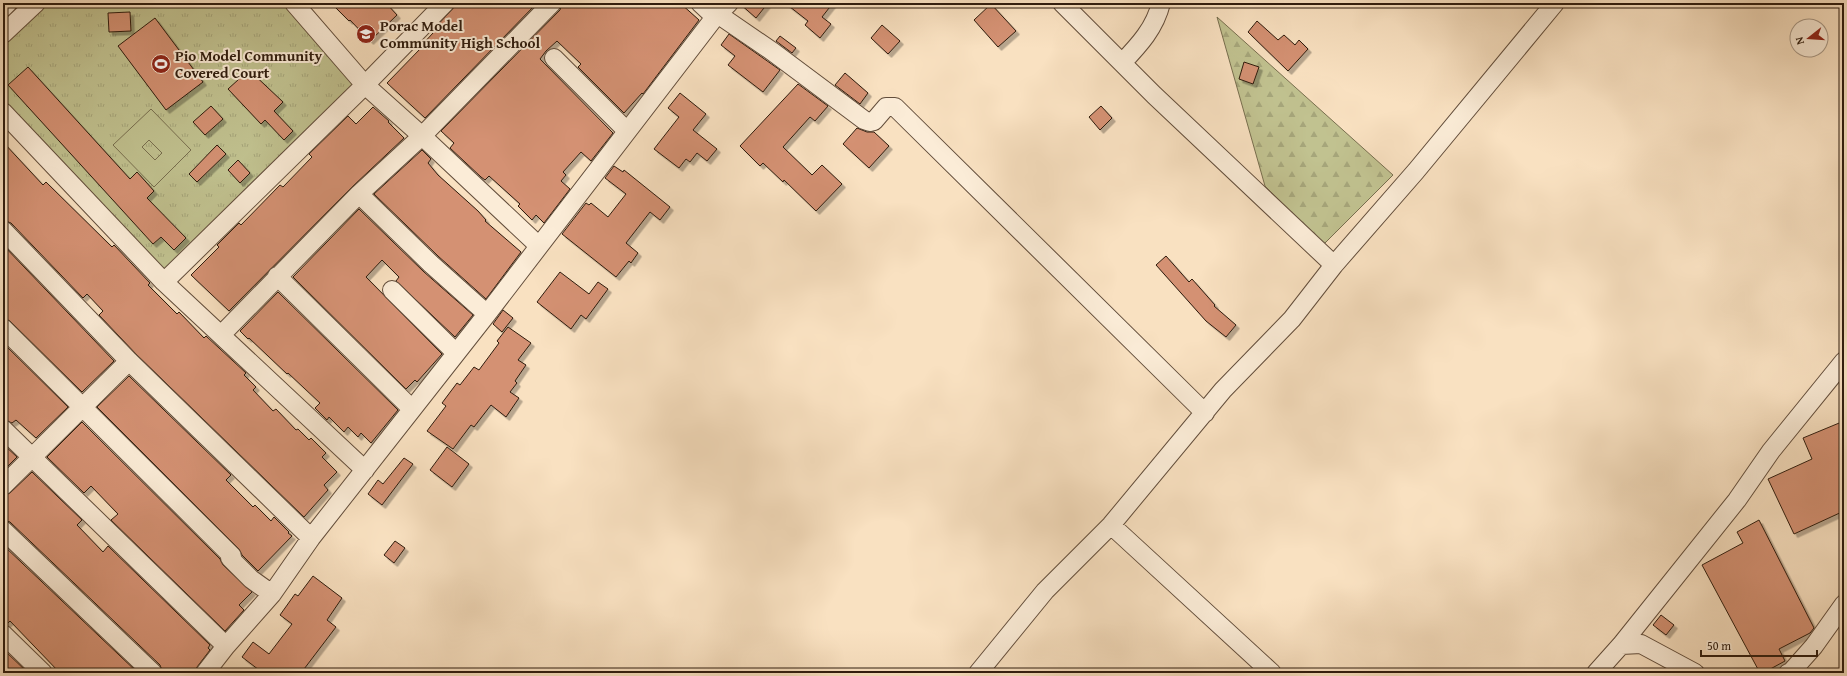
<svg xmlns="http://www.w3.org/2000/svg" width="1847" height="676" font-family="'Gentium Book Plus',serif">
	<style>
		.forest { fill: url(#forest-firs); stroke: #786f4f }
		.park { fill: url(#park-tufts); stroke: #786f4f }
		.garden { fill: #c1c290; stroke: #786f4f; fill-rule: evenodd }
		.building { fill: #d49173; stroke: #2f1c0e; filter: url(#shadow) }
		.lines { fill: none; stroke-linecap: round; stroke-linejoin: round }
		.minor-casing { stroke: #624d3b; stroke-width: 20 }
		.minor { stroke: #fbecd7; stroke-width: 18 }
		.labels { text-anchor: middle; dominant-baseline: central; stroke-width: 4; stroke-linejoin: round; paint-order: stroke }
		.poi-label { font-size: 15px; font-weight: bold; fill: #2f1c0e; stroke: #fbecd7; text-anchor: start }
	</style>
	<defs>
		<pattern id="forest-firs" width="22" height="20" patternUnits="userSpaceOnUse"><rect width="22" height="20" fill="#c1c290"/><path d="M5 1l3.5 6h-7zM16 11l3.5 6h-7z" fill="#a6a67b"/></pattern>
		<pattern id="park-tufts" width="24" height="20" patternUnits="userSpaceOnUse"><rect width="24" height="20" fill="#c1c290"/><path d="M3 7l-1-3M5 7V3M7 7l1-3M15 17l-1-3M17 17v-4M19 17l1-3" fill="none" stroke="#a6a67b"/></pattern>
		<filter id="shadow"><feDropShadow dx="3.5" dy="3.5" stdDeviation="0" flood-color="#0004"/></filter>
	</defs>
	<rect width="100%" height="100%" fill="#f9e1c1"/>
	<filter id="stains"><feTurbulence type="fractalNoise" baseFrequency=".005" numOctaves="4"/><feColorMatrix values="0 0 0 0 .2 0 0 0 0 .09 0 0 0 0 .02 0 0 0 .5 -.17"/></filter>
	<radialGradient id="worn" r=".72"><stop offset=".6" stop-color="#630" stop-opacity="0"/><stop offset="1" stop-color="#630" stop-opacity=".3"/></radialGradient>
	<path class="forest" d="M 1217,17 L 1393,175 L 1323,245 L 1265,186 Z"/>
	<path class="park" d="M 36,3 L 294,3 L 365,85 L 164,282 L 3,112 L 3,34 Z"/>
	<path class="garden" d="M 151,109 L 191,150 L 154,187 L 113,145 ZM 149,140 L 162,153 L 155,160 L 142,147 Z"/>
	<path class="building" d="M 331,3 L 386,3 L 397,15 L 370,41 L 350,20 L 349,21 Z
		M 458,3 L 537,3 L 425,118 L 387,83 L 421,48 L 420,47 L 433,33 L 432,31 Z
		M 562,3 L 680,3 L 699,20 L 643,94 L 642,93 L 624,113 L 578,67 L 581,64 L 557,41 L 546,51 L 540,59 L 613,133 L 591,161 L 581,152 L 563,172 L 566,175 L 561,181 L 570,189 L 544,223 L 536,215 L 532,220 L 518,206 L 520,204 L 489,176 L 485,180 L 481,177 L 450,148 L 454,143 L 441,131 L 560,10 Z
		M 739,3 L 768,3 L 756,18 Z
		M 785,3 L 833,3 L 822,17 L 831,24 L 820,38 L 805,25 L 808,21 Z
		M 991,4 L 1016,31 L 998,47 L 974,20 Z
		M 130,12 L 131,31 L 109,32 L 108,13 Z
		M 155,18 L 203,82 L 166,110 L 118,46 Z
		M 1257,21 L 1278,40 L 1284,35 L 1295,45 L 1299,40 L 1308,49 L 1288,71 L 1248,32 Z
		M 882,25 L 900,41 L 888,54 L 871,38 Z
		M 729,34 L 780,70 L 763,92 L 728,65 L 735,56 L 721,45 Z
		M 780,36 L 796,48 L 792,53 L 776,41 Z
		M 1244,62 L 1259,67 L 1253,84 L 1239,79 Z
		M 28,67 L 130,179 L 137,172 L 154,191 L 147,198 L 186,238 L 174,250 L 161,237 L 153,244 L 8,85 Z
		M 249,70 L 283,102 L 274,111 L 293,131 L 284,140 L 265,120 L 261,124 L 228,89 Z
		M 845,73 L 868,93 L 860,104 L 835,85 Z
		M 798,84 L 828,106 L 815,121 L 810,117 L 783,147 L 812,175 L 822,165 L 842,184 L 816,211 L 784,180 L 783,182 L 763,163 L 760,166 L 740,146 Z
		M 680,93 L 706,114 L 693,130 L 717,149 L 707,161 L 697,153 L 690,162 L 686,159 L 679,168 L 654,149 L 679,117 L 668,108 Z
		M 211,106 L 223,119 L 205,135 L 193,122 Z
		M 1101,106 L 1112,118 L 1100,130 L 1089,117 Z
		M 373,107 L 389,121 L 388,122 L 404,138 L 352,187 L 229,311 L 191,275 L 219,247 L 217,245 L 239,223 L 241,225 L 280,185 L 283,187 L 312,157 L 309,154 L 348,116 L 356,124 Z
		M 857,128 L 867,132 L 874,132 L 889,146 L 869,168 L 843,144 Z
		M 3,142 L 43,185 L 46,182 L 112,247 L 114,245 L 150,283 L 148,285 L 177,314 L 179,312 L 204,338 L 206,336 L 246,373 L 244,375 L 256,387 L 253,390 L 273,411 L 276,409 L 296,430 L 298,429 L 309,440 L 311,438 L 326,453 L 322,457 L 337,472 L 324,485 L 328,490 L 304,517 L 136,354 L 99,315 L 103,311 L 87,294 L 83,298 L 11,223 L 3,220 Z
		M 217,145 L 226,154 L 197,182 L 189,174 Z
		M 422,150 L 431,159 L 428,163 L 438,175 L 478,211 L 486,220 L 485,221 L 521,252 L 486,299 L 438,256 L 374,194 Z
		M 238,160 L 250,173 L 240,183 L 228,170 Z
		M 614,166 L 623,172 L 624,170 L 670,207 L 660,220 L 650,212 L 626,243 L 638,253 L 631,263 L 629,261 L 616,277 L 562,234 L 586,203 L 589,205 L 591,203 L 608,217 L 626,194 L 605,178 Z
		M 359,209 L 424,272 L 473,315 L 455,337 L 396,281 L 399,277 L 382,260 L 366,277 L 442,354 L 417,382 L 415,380 L 406,389 L 293,277 Z
		M 3,245 L 114,361 L 82,392 L 10,321 L 3,318 Z
		M 1166,256 L 1189,282 L 1192,279 L 1215,305 L 1214,306 L 1236,325 L 1226,337 L 1206,321 L 1156,265 Z
		M 560,272 L 589,294 L 598,282 L 608,289 L 586,319 L 581,315 L 571,329 L 537,302 Z
		M 278,292 L 398,410 L 371,443 L 361,433 L 358,437 L 348,427 L 344,432 L 329,417 L 327,420 L 315,408 L 320,403 L 288,373 L 287,374 L 249,338 L 248,339 L 240,331 Z
		M 503,310 L 513,318 L 502,332 L 493,324 Z
		M 508,327 L 531,343 L 518,360 L 526,365 L 515,381 L 517,383 L 510,392 L 519,398 L 506,417 L 491,405 L 474,427 L 471,425 L 453,449 L 427,431 L 446,406 L 442,403 L 457,383 L 460,385 L 474,367 L 479,370 L 499,343 L 497,341 Z
		M 3,343 L 68,407 L 36,438 L 16,420 L 12,423 L 3,419 Z
		M 129,376 L 231,475 L 226,480 L 253,507 L 255,505 L 271,521 L 274,517 L 289,532 L 288,533 L 292,536 L 258,571 L 242,555 L 239,549 L 97,407 Z
		M 1844,421 L 1844,511 L 1794,534 L 1768,479 L 1812,459 L 1803,438 Z
		M 82,422 L 220,559 L 223,565 L 252,592 L 239,605 L 244,610 L 225,631 L 111,520 L 118,514 L 91,486 L 84,493 L 47,457 Z
		M 3,444 L 17,457 L 3,471 Z
		M 447,447 L 469,464 L 452,487 L 430,470 Z
		M 404,458 L 413,464 L 382,505 L 368,494 L 378,480 L 383,484 Z
		M 32,472 L 82,520 L 77,525 L 103,552 L 108,546 L 210,645 L 208,648 L 210,650 L 197,667 L 195,673 L 163,673 L 160,665 L 10,522 L 3,520 L 3,496 L 10,493 Z
		M 1759,520 L 1814,628 L 1810,633 L 1779,649 L 1785,661 L 1763,673 L 1760,673 L 1702,565 L 1743,543 L 1737,532 Z
		M 395,541 L 405,548 L 394,563 L 384,555 Z
		M 3,545 L 138,673 L 60,673 L 10,621 L 7,624 L 3,624 Z
		M 313,576 L 342,598 L 327,620 L 336,627 L 301,673 L 263,673 L 242,657 L 253,642 L 269,654 L 292,624 L 280,615 L 295,594 L 298,596 Z
		M 1661,615 L 1674,625 L 1666,635 L 1653,625 Z
		M 3,649 L 28,673 L 3,673 Z"/>
	<g class="lines">
		<g class="minor-casing">
			<path id="minor" d="M 294,3 L 365,85 L 422,136 L 539,246
				M 700,3 L 715,17
				M 1062,3 L 1154,95 L 1334,265
				M 3,8 L 8,3
				M 719,15 L 773,52 L 864,120 L 870,122 L 874,121 L 886,107 L 895,107 L 1205,413
				M 3,34 L 36,3
				M 554,58 L 627,131
				M 1122,63 C 1139,45 1155,28 1161,3
				M 3,112 L 164,282 L 365,470
				M 359,194 L 431,264 L 487,314
				M 3,230 L 129,361 L 311,538
				M 277,276 L 412,409
				M 164,282 L 365,85 L 445,3
				M 392,290 L 456,353
				M 3,328 L 232,556 L 230,558 L 251,579 L 272,594
				M 221,335 L 359,194 L 422,136 L 552,3
				M 3,429 L 226,646
				M 3,486 L 129,361
				M 1111,525 L 1272,673
				M 3,530 L 153,673
				M 3,634 L 43,673
				M 1621,645 L 1641,644 L 1695,673
				M 205,673 L 226,646 L 272,594 L 311,538 L 487,314 L 715,17 L 729,3
				M 978,673 L 1045,591 L 1111,525 L 1223,390 L 1292,319 L 1334,265 L 1416,171 L 1555,3
				M 1596,673 L 1621,645 L 1737,500 L 1771,451 L 1844,361
				M 1788,673 L 1791,672 L 1814,646 L 1844,604"/>
		</g>
		<use href="#minor" class="minor"/>
	</g>
	<defs>
		<g id="school-disc" transform="scale(1)"><circle r="9.5" fill="#8f2418" stroke="#fbecd7"/><path d="M0-5L7-2L0 1L-7-2ZM-4 1L0 2.5L4 1V4Q0 6-4 4Z" fill="#fff"/></g>
		<g id="stadium-disc" transform="scale(1)"><circle r="9.5" fill="#8f2418" stroke="#fbecd7"/><path d="M0-5a6.5 5 0 1 0 0 10a6.5 5 0 1 0 0-10ZM-3.5-1.8h7v3.6h-7Z" fill="#fff"/></g>
	</defs>
	<g fill-rule="evenodd">
		<use href="#school-disc" x="366" y="34"/>
		<use href="#stadium-disc" x="161" y="64"/>
	</g>
	<g class="labels">
		<g class="poi-label">
			<text x="380" y="25">Porac Model<tspan x="380" dy="17">Community High School</tspan></text>
			<text x="175" y="55">Pio Model Community<tspan x="175" dy="17">Covered Court</tspan></text>
		</g>
	</g>
	<rect width="1847" height="676" fill="none" stroke="#f9e1c1" stroke-width="16"/>
	<rect x="4" y="4" width="1839" height="668" fill="none" stroke="#2f1c0e" stroke-width="2"/>
	<rect x="8" y="8" width="1831" height="660" fill="none" stroke="#2f1c0e"/>
	<g transform="translate(1809 38) rotate(253)"><circle r="19" fill="#fbecd7" stroke="#a99987"/>
	<path d="M0-3L7 15L0 10L-7 15Z" fill="#8f2418"/>
	<text y="-6" font-size="11" font-weight="bold" text-anchor="middle" fill="#2f1c0e">N</text>
	</g>
	<path d="M1701 650v6h116v-6" fill="none" stroke="#2f1c0e" stroke-width="2"/>
	<text x="1707" y="650" font-size="12" fill="#2f1c0e" stroke="#fbecd7" stroke-width="3" paint-order="stroke">50 m</text>
	<rect width="100%" height="100%" filter="url(#stains)"/>
	<rect width="100%" height="100%" fill="url(#worn)"/>
</svg>
